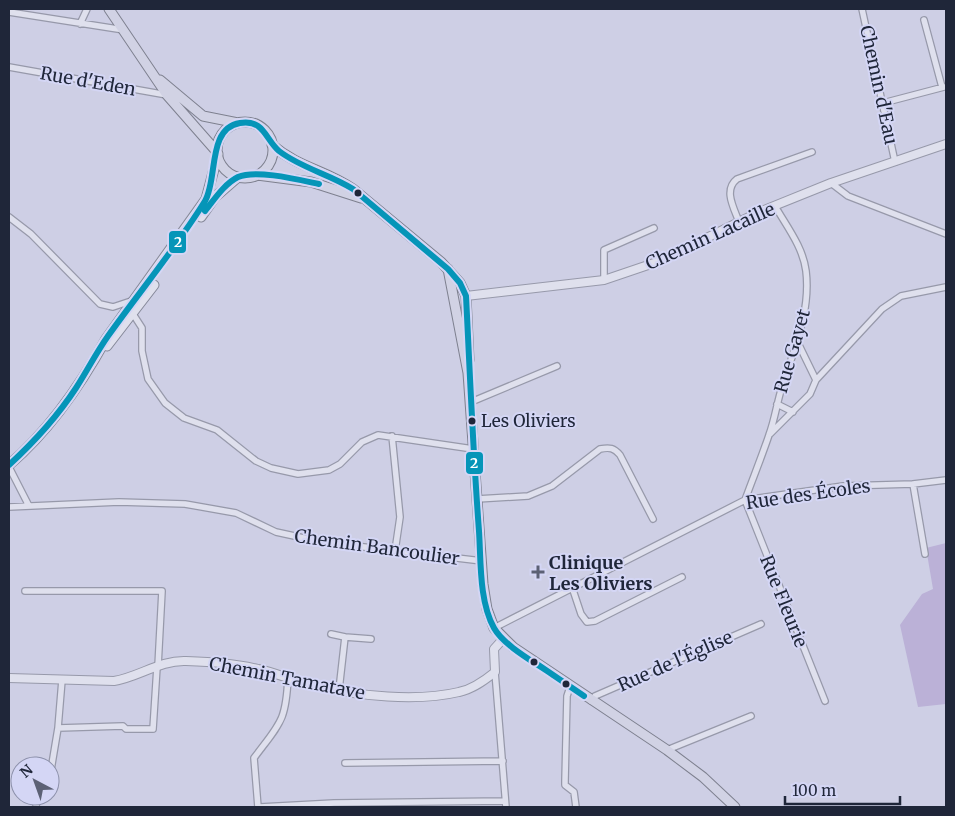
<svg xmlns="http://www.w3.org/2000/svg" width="955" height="816" font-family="Merriweather,serif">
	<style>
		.green { fill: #bbb1d7 }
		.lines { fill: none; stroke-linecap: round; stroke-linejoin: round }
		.minor-casing { stroke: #9799aa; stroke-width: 8 }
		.tertiary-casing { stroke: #9799aa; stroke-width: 10 }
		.secondary-casing { stroke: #86899a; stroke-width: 11 }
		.primary-casing { stroke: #7e808f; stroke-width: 11 }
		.minor { stroke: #dfe0ed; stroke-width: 5.5 }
		.tertiary { stroke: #dfe0ed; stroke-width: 8 }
		.secondary { stroke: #dfe0ed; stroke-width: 9 }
		.primary { stroke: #d1d2e4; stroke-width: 9 }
		.bus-1-casing { stroke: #d4d6f5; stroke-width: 10 }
		.bus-1 { stroke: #0595b8; stroke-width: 6 }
		.bus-dot { fill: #1f2639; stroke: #d4d6f5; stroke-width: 2 }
		.poi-dot { fill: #5c6175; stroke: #d4d6f5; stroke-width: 2 }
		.labels { text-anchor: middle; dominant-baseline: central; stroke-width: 4; stroke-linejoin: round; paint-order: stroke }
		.bus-label { font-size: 17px; fill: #1f2639; stroke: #d4d6f5; text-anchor: start }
		.street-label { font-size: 18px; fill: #1f2639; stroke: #d4d6f5 }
		.poi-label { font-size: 18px; font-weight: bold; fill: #1f2639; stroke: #d4d6f5; text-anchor: start }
		.line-badge { stroke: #d4d6f5; stroke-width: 2 }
		.badge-label { font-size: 14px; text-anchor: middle; font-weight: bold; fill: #fff }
	</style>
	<rect width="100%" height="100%" fill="#cecfe5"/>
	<path class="green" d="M 946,543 L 946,704 L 918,707 L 900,625 L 922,594 L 933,589 L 926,548 Z"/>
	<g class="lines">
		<g class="minor-casing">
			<path id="minor" d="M 862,9 L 895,162
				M 9,12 L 124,30
				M 924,20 L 942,87
				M 80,24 L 87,9
				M 9,67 L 167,95
				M 883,103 L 944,87
				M 831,183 L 848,196 L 946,234
				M 9,217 L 31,234 L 100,304 L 113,307 L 134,300
				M 739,222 C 734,208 723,190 737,179 L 812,152
				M 604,280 L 604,250 L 654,228
				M 133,314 L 142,328 L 142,351 L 148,379 L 165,403 L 184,418 L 217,430 L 256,461 L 271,468 L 298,474 L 329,470 L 340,464 L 362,442 L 378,435 L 473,449
				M 798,343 L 816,380
				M 471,402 L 557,366
				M 777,404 L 793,412
				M 770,434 L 810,394 L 816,380 L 882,309 L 901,296 L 946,287
				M 392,436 L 400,517 L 395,551
				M 9,467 L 29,506
				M 913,484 L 925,554
				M 477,499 L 528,496 L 552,486 L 600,449 C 610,447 614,448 620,455 L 653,519
				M 745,500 C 753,478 762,456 769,435 C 775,419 777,402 782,387 C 794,349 811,311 806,271 C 803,247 787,227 775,206
				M 745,500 L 825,701
				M 9,507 L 119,502 L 185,504 L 236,513 L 276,532 L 322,542 L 482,561
				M 572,587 L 581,614 L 587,622 L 595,621 L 682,577
				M 25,591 L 162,591 L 158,666
				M 494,628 L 745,500 L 843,486 L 913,484 L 946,480
				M 331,634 L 345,637
				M 495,672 L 506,807
				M 570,687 L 567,696 L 565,781 L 565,785 L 574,792 L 576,807
				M 339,690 L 345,637 L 371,639
				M 591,701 L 595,696 L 761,624
				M 58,728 L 123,726 L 126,729 L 153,729 L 157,667
				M 667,750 L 751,716
				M 345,763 L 503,761
				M 50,776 L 58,728 L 62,680
				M 36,807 L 37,796
				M 258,807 L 254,758 C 280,723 286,722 288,677
				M 260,807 L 334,803 L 505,801"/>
		</g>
		<g class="tertiary-casing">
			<path id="tertiary" d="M 466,296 L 604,280 L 660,261 L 759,212 L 831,183 L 946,144
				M 9,678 L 114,681 C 139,677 160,660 186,661 C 210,662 234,663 258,669 C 277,673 296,682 316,686 C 358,696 417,702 459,692 C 473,689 484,681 495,672 L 494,649 L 503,639"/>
		</g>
		<g class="secondary-casing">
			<path id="secondary" d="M 201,217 L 215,197 L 238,177
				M 107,346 L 154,285
				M 9,465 C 50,430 80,386 106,339 L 206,199 L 218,154"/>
		</g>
		<g class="primary-casing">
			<path id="primary" d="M 109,9 L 167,95 L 217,152
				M 160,80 L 203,116 L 238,123
				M217 150a28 28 0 1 1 56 0a28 28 0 1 1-56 0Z
				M 272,145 C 299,168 326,170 353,189 L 441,262 L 460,283 L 466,296 L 469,360
				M 257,175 L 311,182 L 361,198
				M 448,269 L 468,373 L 483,584 L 487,609 L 494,628 L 513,647 L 667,750 L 703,777 L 735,807"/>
		</g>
		<use href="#minor" class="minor"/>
		<use href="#tertiary" class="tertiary"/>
		<use href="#secondary" class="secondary"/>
		<use href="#primary" class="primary"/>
		<g class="bus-1-casing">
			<path id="bus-1" d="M 205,211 C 214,200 224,184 238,177 C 256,169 300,180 319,184
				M 9,465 C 34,442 57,417 76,388 C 87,371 96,353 108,336 C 140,291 176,248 205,201 C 218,179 207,128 240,123 C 264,119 265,139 279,151 C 301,168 329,174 353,189 L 448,269 L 460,283 L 466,296 C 470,374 473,453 479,531 C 481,561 479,601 494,628 C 504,646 536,663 553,675
				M 534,662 L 584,696"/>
		</g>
		<use href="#bus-1" class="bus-1"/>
	</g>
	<g class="bus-dot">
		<circle cx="358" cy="193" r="4.5"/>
		<circle cx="472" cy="421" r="4.5"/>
		<circle cx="534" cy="662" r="4.5"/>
		<circle cx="566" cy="684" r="4.5"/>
	</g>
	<path class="poi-dot" d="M535.5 564.5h5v5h5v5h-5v5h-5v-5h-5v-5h5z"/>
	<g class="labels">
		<g class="bus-label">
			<text x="481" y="421">Les Oliviers</text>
		</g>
		<g class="street-label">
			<text transform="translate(88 81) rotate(10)">Rue d'Eden</text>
			<text transform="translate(879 85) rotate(78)">Chemin d'Eau</text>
			<text transform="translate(710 236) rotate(-24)">Chemin Lacaille</text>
			<text transform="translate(792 351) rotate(-74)">Rue Gayet</text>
			<text transform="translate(808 494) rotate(-8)">Rue des Écoles</text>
			<text transform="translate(377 547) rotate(8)">Chemin Bancoulier</text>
			<text transform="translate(784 601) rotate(68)">Rue Fleurie</text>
			<text transform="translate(675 661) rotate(-24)">Rue de l'Église</text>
			<text transform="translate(287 678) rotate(11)">Chemin Tamatave</text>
		</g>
		<g class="poi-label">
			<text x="549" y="562">Clinique<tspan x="549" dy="21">Les Oliviers</tspan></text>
		</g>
	</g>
	<g class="line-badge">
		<rect x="168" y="230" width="19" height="24" rx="5" fill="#0595b8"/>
		<rect x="465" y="451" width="19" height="24" rx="5" fill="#0595b8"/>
	</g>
	<g class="badge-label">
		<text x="178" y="247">2</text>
		<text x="474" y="468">2</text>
	</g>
	<rect width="955" height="816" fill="none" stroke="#1f2639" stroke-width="20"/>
	<g transform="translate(35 781) rotate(319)"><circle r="24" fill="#d4d6f5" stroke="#8c90aa"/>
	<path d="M0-4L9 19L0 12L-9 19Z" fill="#5c6175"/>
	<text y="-8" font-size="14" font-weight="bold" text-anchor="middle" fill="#1f2639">N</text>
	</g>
	<path d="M785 796v8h115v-8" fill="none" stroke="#1f2639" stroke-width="2.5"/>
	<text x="792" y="796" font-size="15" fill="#1f2639" stroke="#d4d6f5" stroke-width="4" paint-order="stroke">100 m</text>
</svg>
